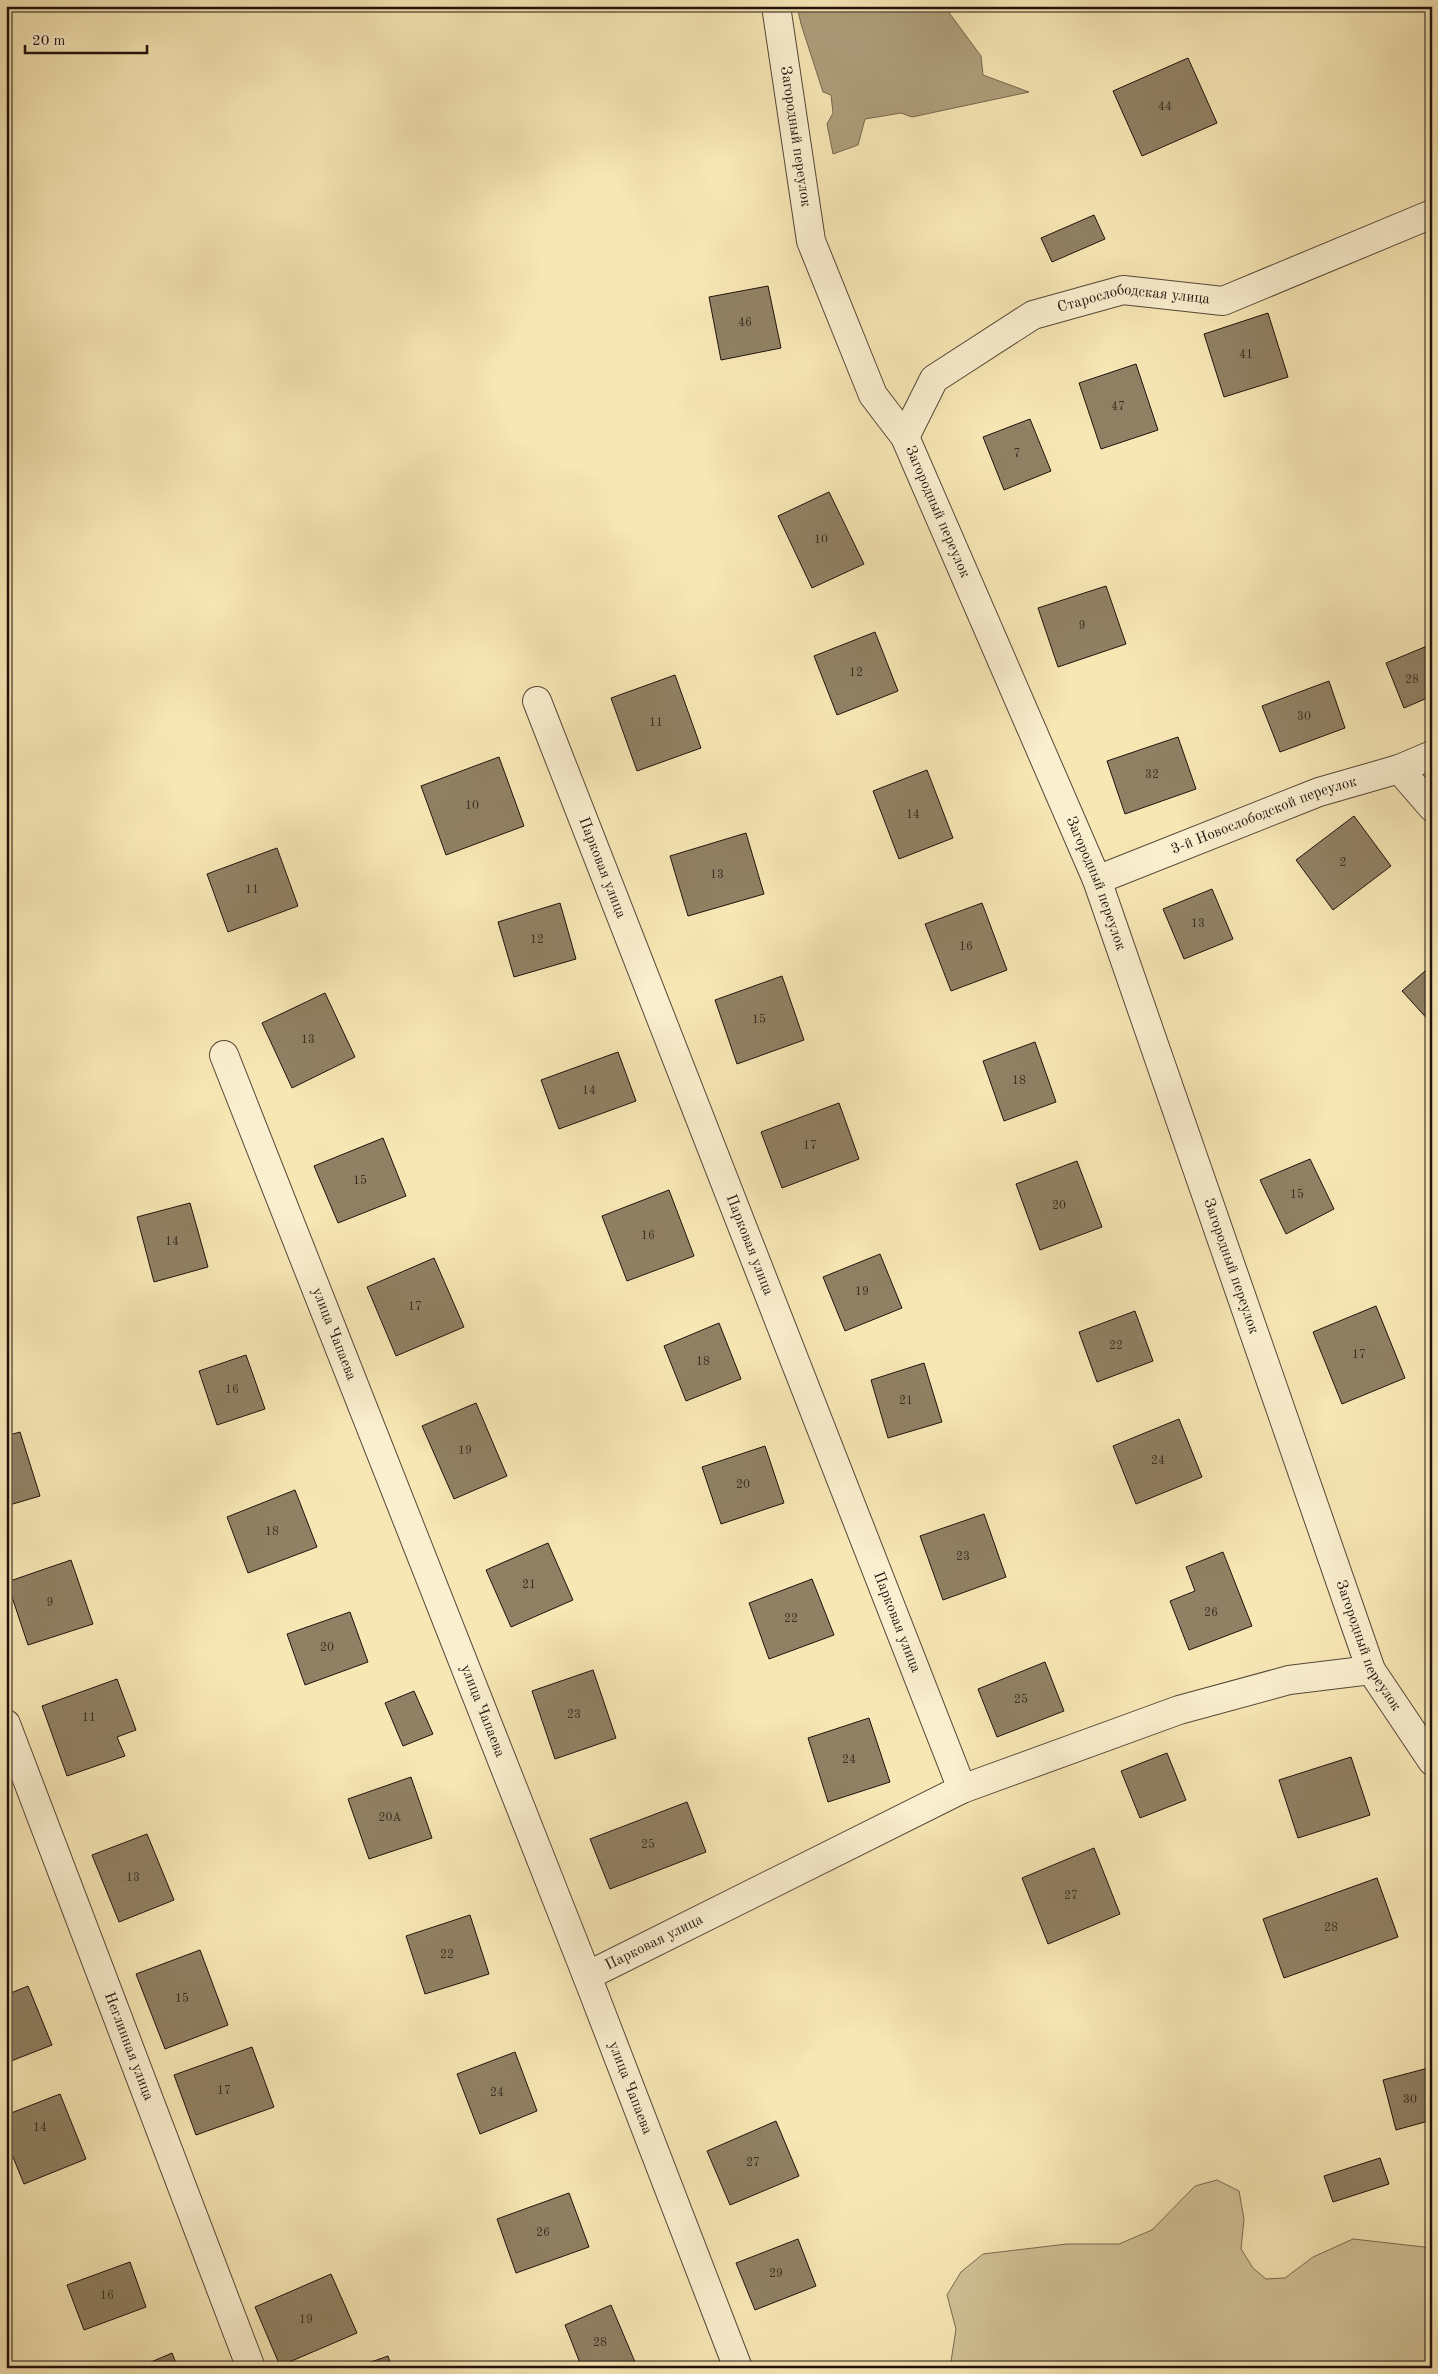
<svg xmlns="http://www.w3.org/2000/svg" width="1438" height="2374" font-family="'Old Standard TT',serif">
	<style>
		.green { fill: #d2c398; stroke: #796a52 }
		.water { fill: #ae9f7c; stroke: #756750 }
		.building { fill: #908164; stroke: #20120d }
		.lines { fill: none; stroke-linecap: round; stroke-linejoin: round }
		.minor-casing { stroke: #564737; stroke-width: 30 }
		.minor { stroke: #faefcf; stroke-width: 28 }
		.labels { text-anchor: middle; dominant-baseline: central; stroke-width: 4.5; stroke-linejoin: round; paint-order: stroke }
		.number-label { font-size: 12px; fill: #3c2e23 }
		.street-label { font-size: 15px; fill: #20120d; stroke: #faefcf }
	</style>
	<rect width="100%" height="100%" fill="#f7e7b5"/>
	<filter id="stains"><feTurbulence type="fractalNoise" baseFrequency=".004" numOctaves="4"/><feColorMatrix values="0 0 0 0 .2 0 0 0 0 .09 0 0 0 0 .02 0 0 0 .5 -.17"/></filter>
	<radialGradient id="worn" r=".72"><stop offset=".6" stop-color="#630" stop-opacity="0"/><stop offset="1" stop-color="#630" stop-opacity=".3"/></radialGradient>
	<path class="green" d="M 1217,2180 L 1239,2191 L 1244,2219 L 1241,2249 L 1253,2268 L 1266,2279 L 1285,2278 L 1313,2257 L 1353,2239 L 1424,2247 L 1432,2251 L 1432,2368 L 950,2368 L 956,2329 L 947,2295 L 961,2272 L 983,2254 L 1067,2244 L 1119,2244 L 1152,2230 L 1195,2186 Z"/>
	<path class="water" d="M 797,6 L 947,6 L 950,14 L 981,56 L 983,75 L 1029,92 L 912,117 L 901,113 L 865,119 L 858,145 L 833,154 L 827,124 L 833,113 L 831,95 L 823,92 L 801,24 Z"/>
	<path class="building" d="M 1188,58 L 1217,123 L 1142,156 L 1113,91 Z
		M 1094,215 L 1105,239 L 1052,262 L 1041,238 Z
		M 768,286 L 781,348 L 721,360 L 709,297 Z
		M 1268,313 L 1288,377 L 1224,397 L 1204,334 Z
		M 1136,364 L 1158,430 L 1101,449 L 1079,383 Z
		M 1030,419 L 1051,471 L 1004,490 L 983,437 Z
		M 829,492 L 864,564 L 812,588 L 778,516 Z
		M 1106,586 L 1126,644 L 1058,667 L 1038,608 Z
		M 875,632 L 898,691 L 837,715 L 814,656 Z
		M 1432,644 L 1432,696 L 1404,708 L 1386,663 Z
		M 675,675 L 701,748 L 637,771 L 611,698 Z
		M 1329,681 L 1345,728 L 1280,752 L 1262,706 Z
		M 1178,737 L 1196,789 L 1125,814 L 1107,761 Z
		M 499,757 L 524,826 L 446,855 L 421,786 Z
		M 927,770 L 953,838 L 899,859 L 873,791 Z
		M 1354,816 L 1391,866 L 1333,910 L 1296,860 Z
		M 746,833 L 764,894 L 688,916 L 670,856 Z
		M 277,848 L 298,906 L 228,932 L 207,874 Z
		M 1212,889 L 1233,939 L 1184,959 L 1163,909 Z
		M 560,903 L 576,959 L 514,977 L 498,922 Z
		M 982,903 L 1007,970 L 951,991 L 925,924 Z
		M 1432,965 L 1432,1024 L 1402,991 Z
		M 782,976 L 804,1040 L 737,1064 L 715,1000 Z
		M 325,993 L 355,1057 L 292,1088 L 262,1023 Z
		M 1035,1042 L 1056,1102 L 1004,1121 L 983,1061 Z
		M 618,1052 L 636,1101 L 559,1129 L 541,1080 Z
		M 839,1103 L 859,1159 L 782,1188 L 761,1132 Z
		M 383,1138 L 406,1196 L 338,1223 L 314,1166 Z
		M 1310,1159 L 1334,1209 L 1286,1234 L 1260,1180 Z
		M 1077,1161 L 1102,1227 L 1040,1250 L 1016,1184 Z
		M 669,1190 L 694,1256 L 627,1281 L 602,1216 Z
		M 190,1203 L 208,1267 L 154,1282 L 137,1217 Z
		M 880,1254 L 902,1308 L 845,1331 L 823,1277 Z
		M 434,1258 L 464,1327 L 396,1356 L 367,1287 Z
		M 1376,1306 L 1405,1378 L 1342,1404 L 1313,1332 Z
		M 1135,1311 L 1153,1361 L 1097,1382 L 1079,1332 Z
		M 719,1323 L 741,1379 L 686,1401 L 664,1346 Z
		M 246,1355 L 265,1409 L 217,1425 L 199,1371 Z
		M 924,1363 L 942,1422 L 888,1438 L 871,1380 Z
		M 476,1403 L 507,1476 L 454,1499 L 422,1426 Z
		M 1179,1419 L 1202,1477 L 1136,1504 L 1113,1446 Z
		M 20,1432 L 40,1496 L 6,1506 L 6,1436 Z
		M 765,1446 L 784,1503 L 721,1524 L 702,1467 Z
		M 295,1490 L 317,1547 L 248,1573 L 227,1517 Z
		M 984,1514 L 1006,1577 L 943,1600 L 920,1536 Z
		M 548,1543 L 573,1600 L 511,1627 L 486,1570 Z
		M 1223,1552 L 1252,1626 L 1189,1650 L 1170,1601 L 1195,1591 L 1186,1567 Z
		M 71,1560 L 93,1624 L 28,1645 L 7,1582 Z
		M 812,1579 L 834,1635 L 769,1659 L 749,1603 Z
		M 350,1612 L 368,1662 L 305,1685 L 287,1634 Z
		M 1045,1662 L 1064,1711 L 997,1737 L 978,1689 Z
		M 593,1670 L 616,1738 L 555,1759 L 532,1691 Z
		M 117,1679 L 136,1730 L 117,1737 L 125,1756 L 67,1776 L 42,1706 Z
		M 414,1691 L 433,1734 L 403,1746 L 385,1703 Z
		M 869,1718 L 890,1782 L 828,1802 L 808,1738 Z
		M 1167,1753 L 1186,1800 L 1140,1818 L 1121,1771 Z
		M 1351,1757 L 1370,1815 L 1298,1838 L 1279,1780 Z
		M 411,1777 L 432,1838 L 369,1859 L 348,1799 Z
		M 687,1802 L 706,1852 L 610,1889 L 590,1839 Z
		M 147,1834 L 174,1900 L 119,1922 L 92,1855 Z
		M 1094,1848 L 1120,1914 L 1048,1944 L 1022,1878 Z
		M 1377,1878 L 1398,1937 L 1284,1978 L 1263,1919 Z
		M 470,1915 L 489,1974 L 425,1994 L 406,1936 Z
		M 200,1950 L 228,2025 L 165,2049 L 136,1974 Z
		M 28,1986 L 52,2045 L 6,2063 L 6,1995 Z
		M 252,2047 L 274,2107 L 196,2135 L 174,2075 Z
		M 515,2052 L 537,2111 L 480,2134 L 457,2074 Z
		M 1432,2067 L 1432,2120 L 1396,2130 L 1383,2080 Z
		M 60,2094 L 86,2159 L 24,2184 L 6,2140 L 6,2115 Z
		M 776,2121 L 799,2176 L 730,2205 L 707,2151 Z
		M 1380,2158 L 1389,2184 L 1333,2202 L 1324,2176 Z
		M 569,2193 L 589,2247 L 516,2273 L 497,2219 Z
		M 798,2239 L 816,2286 L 755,2310 L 736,2263 Z
		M 130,2262 L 146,2307 L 84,2330 L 67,2285 Z
		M 331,2274 L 357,2333 L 280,2366 L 255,2307 Z
		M 611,2305 L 635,2362 L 620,2368 L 582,2368 L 565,2325 Z
		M 172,2353 L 178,2368 L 137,2368 Z
		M 388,2356 L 392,2368 L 354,2368 Z"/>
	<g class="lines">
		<g class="minor-casing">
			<g id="minor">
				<path id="s1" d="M 776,6 L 811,241 L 873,395 L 905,437 L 1097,880 L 1371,1670 L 1432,1761"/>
				<path id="s2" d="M 905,437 L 934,379 L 1033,315 L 1123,290 L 1223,301 L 1432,214"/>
				<path id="s3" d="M 537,701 L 962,1789"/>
				<path d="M 1399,769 L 1432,807"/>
				<path id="s4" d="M 1097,880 L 1319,792 L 1399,769 L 1432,755"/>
				<path id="s5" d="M 224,1055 L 587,1976 L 738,2368"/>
				<path id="s6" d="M 6,1724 L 251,2368"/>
				<path id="s7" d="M 587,1976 L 962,1789 L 1179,1710 L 1289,1680 L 1371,1670"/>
			</g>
		</g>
		<use href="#minor" class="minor"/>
	</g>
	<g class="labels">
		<g class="number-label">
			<text x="1165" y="107">44</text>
			<text x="745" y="323">46</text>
			<text x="1246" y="355">41</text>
			<text x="1118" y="407">47</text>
			<text x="1017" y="454">7</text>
			<text x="821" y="540">10</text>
			<text x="1082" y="626">9</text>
			<text x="856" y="673">12</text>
			<text x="1412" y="680">28</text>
			<text x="1304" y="717">30</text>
			<text x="656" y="723">11</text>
			<text x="1152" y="775">32</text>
			<text x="472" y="806">10</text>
			<text x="913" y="815">14</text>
			<text x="1343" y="863">2</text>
			<text x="717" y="875">13</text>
			<text x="252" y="890">11</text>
			<text x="1198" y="924">13</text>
			<text x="537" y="940">12</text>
			<text x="966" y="947">16</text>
			<text x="759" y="1020">15</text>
			<text x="308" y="1040">13</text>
			<text x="1019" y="1081">18</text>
			<text x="589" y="1091">14</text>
			<text x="810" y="1146">17</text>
			<text x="360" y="1181">15</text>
			<text x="1297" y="1195">15</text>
			<text x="1059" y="1206">20</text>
			<text x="648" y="1236">16</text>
			<text x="172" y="1242">14</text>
			<text x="862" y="1292">19</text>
			<text x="415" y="1307">17</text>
			<text x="1116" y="1346">22</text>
			<text x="1359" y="1355">17</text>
			<text x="703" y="1362">18</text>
			<text x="232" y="1390">16</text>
			<text x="906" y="1401">21</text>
			<text x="465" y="1451">19</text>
			<text x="1158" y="1461">24</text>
			<text x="743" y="1485">20</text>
			<text x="272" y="1532">18</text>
			<text x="963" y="1557">23</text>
			<text x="529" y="1585">21</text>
			<text x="50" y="1603">9</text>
			<text x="1211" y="1613">26</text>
			<text x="791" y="1619">22</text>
			<text x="327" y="1648">20</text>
			<text x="1021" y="1700">25</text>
			<text x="574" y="1715">23</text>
			<text x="89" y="1718">11</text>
			<text x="849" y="1760">24</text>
			<text x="390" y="1818">20А</text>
			<text x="648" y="1845">25</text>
			<text x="133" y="1878">13</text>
			<text x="1071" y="1896">27</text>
			<text x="1331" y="1928">28</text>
			<text x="447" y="1955">22</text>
			<text x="182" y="1999">15</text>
			<text x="224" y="2091">17</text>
			<text x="497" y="2093">24</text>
			<text x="1410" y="2100">30</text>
			<text x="40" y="2128">14</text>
			<text x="753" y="2163">27</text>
			<text x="543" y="2233">26</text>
			<text x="776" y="2274">29</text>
			<text x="107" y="2296">16</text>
			<text x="306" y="2320">19</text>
			<text x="600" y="2343">28</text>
		</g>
		<g class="street-label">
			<text stroke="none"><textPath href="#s1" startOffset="132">Загородный переулок</textPath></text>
			<text stroke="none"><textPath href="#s2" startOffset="286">Старослободская улица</textPath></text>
			<text stroke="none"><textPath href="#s1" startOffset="538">Загородный переулок</textPath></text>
			<text stroke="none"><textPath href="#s4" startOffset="179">3-й Новослободской переулок</textPath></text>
			<text stroke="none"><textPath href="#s3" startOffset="179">Парковая улица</textPath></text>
			<text stroke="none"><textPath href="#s1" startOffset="942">Загородный переулок</textPath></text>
			<text stroke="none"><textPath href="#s3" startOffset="584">Парковая улица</textPath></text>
			<text stroke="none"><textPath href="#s1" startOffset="1348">Загородный переулок</textPath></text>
			<text stroke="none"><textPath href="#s5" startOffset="300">улица Чапаева</textPath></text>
			<text stroke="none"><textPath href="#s3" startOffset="989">Парковая улица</textPath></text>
			<text stroke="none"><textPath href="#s1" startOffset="1752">Загородный переулок</textPath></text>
			<text stroke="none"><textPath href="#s5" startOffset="705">улица Чапаева</textPath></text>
			<text stroke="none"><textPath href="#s7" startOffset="75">Парковая улица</textPath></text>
			<text stroke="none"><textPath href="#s6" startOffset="345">Неглинная улица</textPath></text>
			<text stroke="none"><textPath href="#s5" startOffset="1110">улица Чапаева</textPath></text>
		</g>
	</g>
	<rect width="1438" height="2374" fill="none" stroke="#f7e7b5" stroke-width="25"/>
	<rect x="8" y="8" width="1423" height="2359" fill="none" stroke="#20120d" stroke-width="2.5"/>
	<rect x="12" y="12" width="1413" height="2349" fill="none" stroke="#20120d"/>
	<path d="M25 45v8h122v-8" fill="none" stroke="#20120d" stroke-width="2.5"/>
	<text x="32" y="45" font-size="15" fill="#20120d" stroke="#faefcf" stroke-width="4" paint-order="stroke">20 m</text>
	<rect width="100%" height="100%" filter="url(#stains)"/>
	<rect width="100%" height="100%" fill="url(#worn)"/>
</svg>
